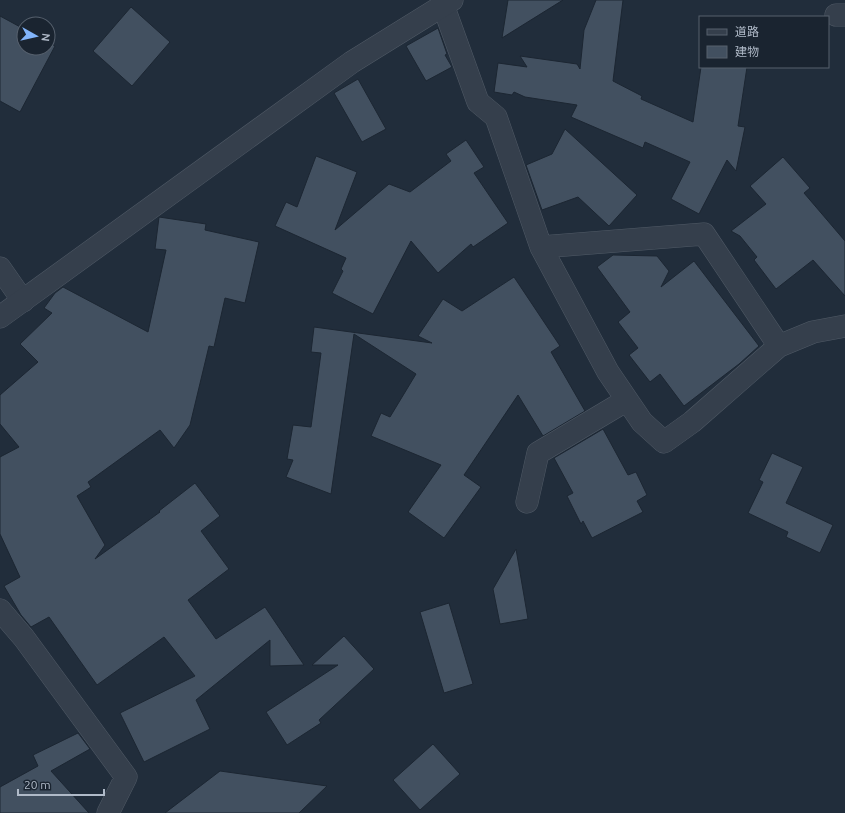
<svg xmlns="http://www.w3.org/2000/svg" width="845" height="813" font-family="Ubuntu,'Noto Sans JP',sans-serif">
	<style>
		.building { fill: #425060; stroke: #1c2632 }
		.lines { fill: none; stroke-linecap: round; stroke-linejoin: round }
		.minor-casing { stroke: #505a66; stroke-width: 23 }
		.tertiary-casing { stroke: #505a66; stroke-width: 23 }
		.minor { stroke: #353f4c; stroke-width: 22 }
		.tertiary { stroke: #353f4c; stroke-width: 22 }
	</style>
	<rect width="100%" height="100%" fill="#212d3b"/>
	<path class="building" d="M 508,0 L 563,0 L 502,38 Z
		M 596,0 L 623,0 L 613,81 L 642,96 L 641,99 L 693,122 L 701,67 L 747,67 L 738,126 L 745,127 L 736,171 L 727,160 L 699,214 L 671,199 L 690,162 L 645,142 L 643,148 L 571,117 L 577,105 L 525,97 L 514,92 L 512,95 L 494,92 L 498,63 L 527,67 L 520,56 L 577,64 L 580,69 L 584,30 Z
		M 131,7 L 170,42 L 132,86 L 93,51 Z
		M 0,16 L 24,29 L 24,48 L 48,48 L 48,42 L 55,46 L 20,112 L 0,101 Z
		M 438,28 L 447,54 L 445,55 L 452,67 L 426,81 L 406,46 Z
		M 358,79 L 386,129 L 362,142 L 334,93 Z
		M 565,129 L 637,195 L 609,226 L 578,197 L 542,210 L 526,165 L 552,154 Z
		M 466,140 L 484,167 L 474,173 L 508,223 L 473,247 L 471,244 L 438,273 L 411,241 L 373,314 L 332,293 L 343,271 L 341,269 L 346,258 L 275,226 L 286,202 L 297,207 L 316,156 L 357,172 L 335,230 L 389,184 L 410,192 L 451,161 L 446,154 Z
		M 783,157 L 810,188 L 804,193 L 845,241 L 845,296 L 813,260 L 776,289 L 754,260 L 757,257 L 740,236 L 731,231 L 766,204 L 750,186 Z
		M 159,217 L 206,224 L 205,230 L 259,242 L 245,303 L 225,298 L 214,347 L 209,346 L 190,425 L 174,448 L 160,430 L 88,482 L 91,487 L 77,496 L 105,545 L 95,559 L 160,512 L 159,511 L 195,483 L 220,516 L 201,531 L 229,569 L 188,600 L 216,639 L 265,607 L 304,665 L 270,666 L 270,640 L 196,700 L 210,729 L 144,762 L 120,713 L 195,676 L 164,637 L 97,685 L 49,617 L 31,627 L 21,615 L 4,586 L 20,577 L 0,534 L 0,457 L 19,447 L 0,424 L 0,395 L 38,362 L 20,344 L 52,313 L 44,308 L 55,293 L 63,287 L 148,332 L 166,250 L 155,249 Z
		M 613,255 L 657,256 L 669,271 L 661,287 L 694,261 L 759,346 L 739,364 L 684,406 L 660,374 L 650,382 L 629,355 L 638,348 L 618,322 L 630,312 L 597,267 Z
		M 514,277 L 560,346 L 551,352 L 585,411 L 543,436 L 518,395 L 464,475 L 481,487 L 444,538 L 408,512 L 441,465 L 371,436 L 381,413 L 390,417 L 416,374 L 354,334 L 331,494 L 286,477 L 293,460 L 287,459 L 293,425 L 311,427 L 321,353 L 311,352 L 314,327 L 432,343 L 418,336 L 443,299 L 462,311 Z
		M 603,429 L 628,475 L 636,472 L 647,495 L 637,501 L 643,512 L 592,538 L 583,521 L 581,524 L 567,496 L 573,493 L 554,458 Z
		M 772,453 L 803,467 L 786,503 L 833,525 L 820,553 L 786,537 L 788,532 L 748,513 L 763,482 L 759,480 Z
		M 516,549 L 528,619 L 500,624 L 493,589 Z
		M 449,603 L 473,684 L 444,693 L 420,612 Z
		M 344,636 L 374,669 L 319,720 L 321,723 L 287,745 L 266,712 L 338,665 L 312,665 Z
		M 78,733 L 90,749 L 51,771 L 89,813 L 0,813 L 0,787 L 38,766 L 33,755 Z
		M 433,744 L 460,774 L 420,810 L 393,780 Z
		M 220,771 L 327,786 L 299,813 L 165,813 Z"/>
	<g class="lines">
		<g class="minor-casing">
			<path id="minor" d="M 443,5 L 478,102 L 496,117 L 541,247 L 608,372 L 642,422 L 664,442 L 692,422 L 779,346 L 813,332 L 845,326
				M 836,15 L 845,15
				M 541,247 L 704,234 L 779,346
				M 0,268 L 23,301
				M 527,502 L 538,453 L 627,400
				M 0,610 L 24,638 L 126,777 L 108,813"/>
		</g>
		<g class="tertiary-casing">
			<path id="tertiary" d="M 0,317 L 352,62 L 452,0"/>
		</g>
		<use href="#minor" class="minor"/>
		<use href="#tertiary" class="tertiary"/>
	</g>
	<rect x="699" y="16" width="130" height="52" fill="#1a2430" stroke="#56606d"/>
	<rect x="707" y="29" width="20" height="6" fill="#353f4c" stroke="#56606d"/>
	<text x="735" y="36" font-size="12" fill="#b0bac8">道路</text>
	<rect x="707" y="46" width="20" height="12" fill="#425060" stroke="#56606d"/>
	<text x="735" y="56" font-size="12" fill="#b0bac8">建物</text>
	<g transform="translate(36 36) rotate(98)"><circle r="19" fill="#1a2430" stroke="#56606d"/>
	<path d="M0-3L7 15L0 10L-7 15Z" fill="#81b4fb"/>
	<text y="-6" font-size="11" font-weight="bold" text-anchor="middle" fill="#b0bac8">N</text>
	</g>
	<path d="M18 789v6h86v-6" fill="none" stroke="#b0bac8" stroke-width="2"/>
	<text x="24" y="789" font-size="12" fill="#b0bac8" stroke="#1a2430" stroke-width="3" paint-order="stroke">20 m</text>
</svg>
